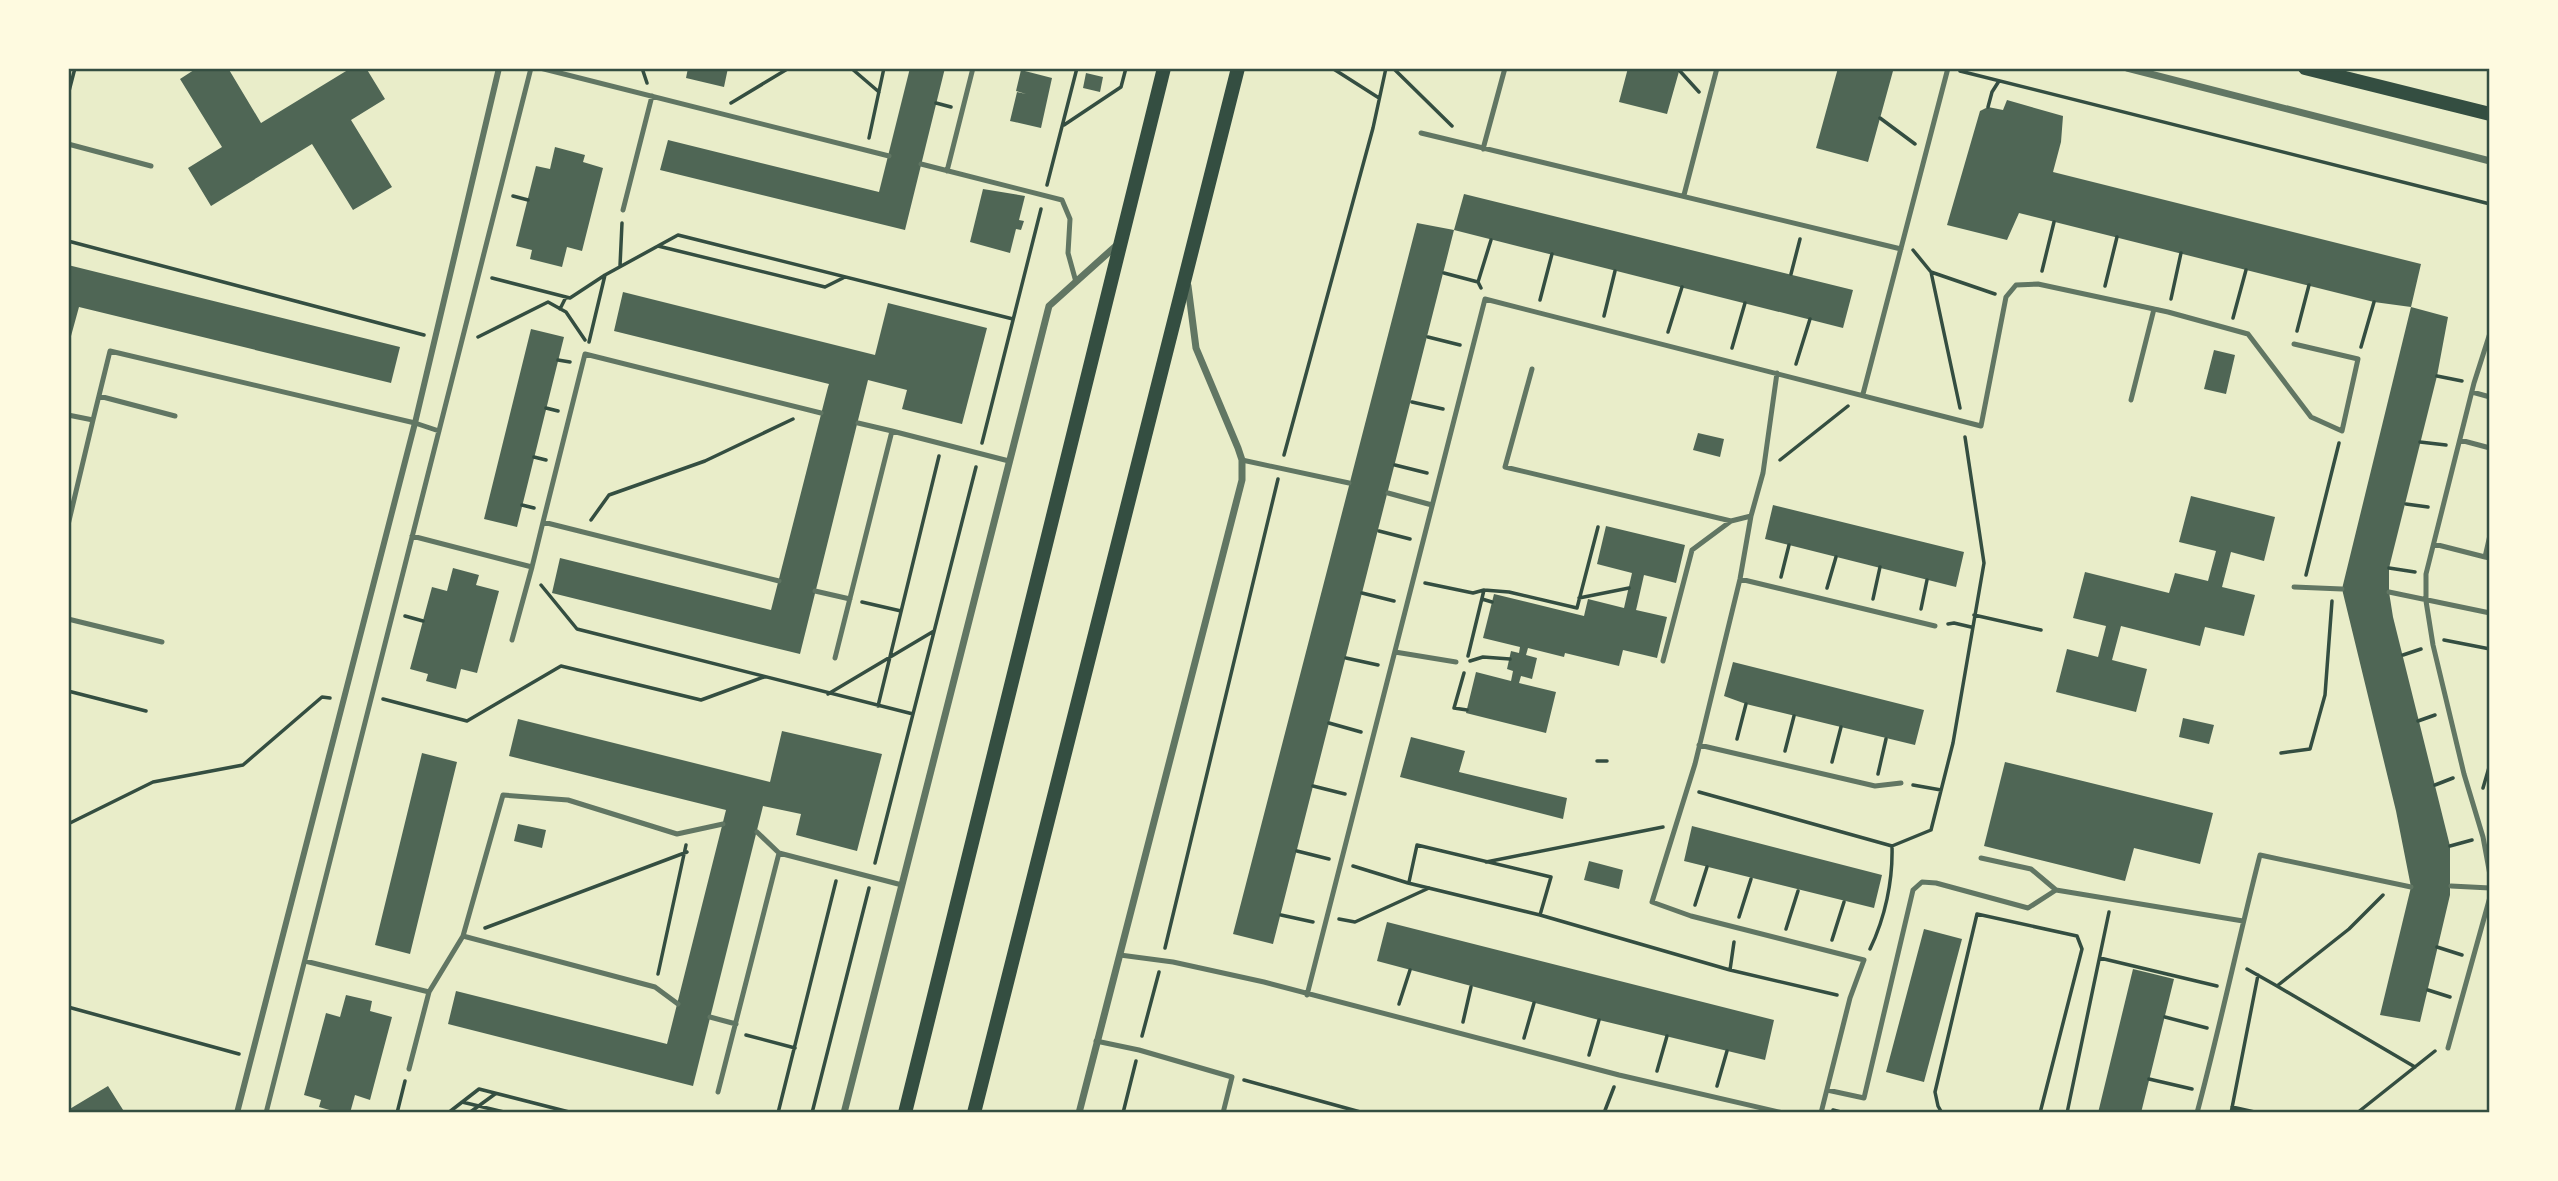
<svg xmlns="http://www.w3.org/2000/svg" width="2558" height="1181" font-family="Lato,sans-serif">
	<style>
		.building { fill: #4f6655 }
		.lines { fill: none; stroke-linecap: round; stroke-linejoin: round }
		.path { stroke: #344e41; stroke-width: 3.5 }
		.service { stroke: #617663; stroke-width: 5 }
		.pedestrian { stroke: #617663; stroke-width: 6 }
		.minor { stroke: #617663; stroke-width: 7 }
		.secondary { stroke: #344e41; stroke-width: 14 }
		.neatline { fill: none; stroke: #344e41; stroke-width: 2.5 }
	</style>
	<rect width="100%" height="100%" fill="#e9edc9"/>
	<path class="building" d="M 197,68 L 228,68 L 261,123 L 351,68 L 366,68 L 385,99 L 351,120 L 392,187 L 353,210 L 312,144 L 211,206 L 188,168 L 222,147 L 180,79 Z
		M 688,68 L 728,68 L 724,87 L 686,78 Z
		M 910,68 L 945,68 L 905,230 L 660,170 L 668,140 L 879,192 Z
		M 1628,68 L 1680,68 L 1667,114 L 1619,102 Z
		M 1838,68 L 1881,68 L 1893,71 L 1868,162 L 1816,148 Z
		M 1021,70 L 1052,78 L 1041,128 L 1010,121 L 1017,92 L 1026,94 L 1016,91 Z
		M 1086,73 L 1103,77 L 1100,92 L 1083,88 Z
		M 2007,100 L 2063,116 L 2061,142 L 2053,172 L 2421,264 L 2411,307 L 2374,302 L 2019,213 L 2007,240 L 1947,225 L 1980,111 L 1988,107 L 2003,110 Z
		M 555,147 L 585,155 L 583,162 L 603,168 L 582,251 L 567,247 L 562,267 L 530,259 L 532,250 L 516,246 L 536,166 L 550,169 Z
		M 983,189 L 1025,196 L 1019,220 L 1024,221 L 1021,230 L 1016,229 L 1010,253 L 970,242 Z
		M 1464,194 L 1853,290 L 1843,328 L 1454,230 Z
		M 1417,223 L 1454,230 L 1273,944 L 1233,934 Z
		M 68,265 L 400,347 L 391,383 L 79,307 L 68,347 Z
		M 623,292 L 875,355 L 888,303 L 987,328 L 962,424 L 902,409 L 907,390 L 868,380 L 800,654 L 552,593 L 560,558 L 771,610 L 828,387 L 829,384 L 614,331 Z
		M 2411,307 L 2448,317 L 2437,376 L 2389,568 L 2389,592 L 2393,617 L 2450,846 L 2450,895 L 2420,1022 L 2380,1015 L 2411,887 L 2396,811 L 2342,589 Z
		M 531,329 L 564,337 L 517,527 L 484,519 Z
		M 2214,350 L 2235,355 L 2226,394 L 2204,389 Z
		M 1698,433 L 1724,439 L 1720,457 L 1693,450 Z
		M 2191,496 L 2275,517 L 2264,561 L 2231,552 L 2222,587 L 2255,595 L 2244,636 L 2205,627 L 2200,646 L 2121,626 L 2112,660 L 2147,669 L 2136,712 L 2056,692 L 2067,649 L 2098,657 L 2106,626 L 2073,618 L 2085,572 L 2169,593 L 2175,573 L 2208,581 L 2216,551 L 2179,542 Z
		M 1773,505 L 1964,552 L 1956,587 L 1765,539 Z
		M 1606,526 L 1685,545 L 1676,583 L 1644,575 L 1637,606 L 1636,610 L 1667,617 L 1657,658 L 1623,650 L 1619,666 L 1565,653 L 1564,657 L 1528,648 L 1526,655 L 1537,658 L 1532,679 L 1521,676 L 1519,683 L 1556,692 L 1546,733 L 1466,713 L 1476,672 L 1511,681 L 1513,671 L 1507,669 L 1511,651 L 1519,653 L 1520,647 L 1483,638 L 1494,594 L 1584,616 L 1588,599 L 1624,608 L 1632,573 L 1597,564 Z
		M 453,568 L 479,575 L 476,585 L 499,591 L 477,673 L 461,669 L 456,689 L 426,681 L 428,674 L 410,669 L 432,587 L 447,591 Z
		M 1733,662 L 1924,710 L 1915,745 L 1746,704 L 1724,696 Z
		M 2183,718 L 2214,725 L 2209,744 L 2179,737 Z
		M 518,719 L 770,782 L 782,731 L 882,754 L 857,851 L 796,835 L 801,814 L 763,806 L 693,1086 L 448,1024 L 456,991 L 667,1044 L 726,810 L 509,756 Z
		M 1411,737 L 1465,751 L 1459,772 L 1567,798 L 1563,819 L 1400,777 Z
		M 422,753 L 457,762 L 410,954 L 375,945 Z
		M 2005,762 L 2213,813 L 2200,864 L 2134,848 L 2125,881 L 1984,846 Z
		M 518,824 L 546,830 L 542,848 L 514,841 Z
		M 1692,826 L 1882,875 L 1874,908 L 1684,861 Z
		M 1589,861 L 1623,870 L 1619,889 L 1584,880 Z
		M 1387,922 L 1774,1020 L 1765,1060 L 1599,1020 L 1377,961 Z
		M 1924,929 L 1962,939 L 1924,1082 L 1886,1072 Z
		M 2133,969 L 2174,979 L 2141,1113 L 2098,1113 Z
		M 346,995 L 372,1001 L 370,1011 L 392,1017 L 370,1100 L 355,1095 L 350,1113 L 340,1113 L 319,1107 L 321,1100 L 304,1095 L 326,1013 L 340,1017 Z
		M 108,1086 L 125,1113 L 68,1113 L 68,1110 Z"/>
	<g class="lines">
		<path class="path" d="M 642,68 L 647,83
			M 851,68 L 879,92
			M 1332,68 L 1379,98
			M 1393,68 L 1452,126
			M 1679,70 L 1699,92
			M 1960,71 L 2490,204
			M 68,95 L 75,68
			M 731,103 L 789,68
			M 936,103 L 951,107
			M 1988,107 L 1992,92 L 1999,81
			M 1880,118 L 1915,144
			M 1064,125 L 1121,87 L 1126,68
			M 869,138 L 884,68
			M 1047,185 L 1077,68
			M 513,196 L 528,200
			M 68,241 L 424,335
			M 658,246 L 825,287 L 843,278
			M 1913,250 L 1931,272 L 1960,408
			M 620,266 L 622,223
			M 2042,271 L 2054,222
			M 1931,272 L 1995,294
			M 1444,273 L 1478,282
			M 1791,274 L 1800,239
			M 492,278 L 570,298 L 605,275 L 678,235 L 1013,319
			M 2105,286 L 2117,237
			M 1481,288 L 1478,282 L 1491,240
			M 2171,299 L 2181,253
			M 1540,300 L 1552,254
			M 560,309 L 566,297
			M 1604,316 L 1615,271
			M 2233,318 L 2246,270
			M 2297,331 L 2309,285
			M 1668,332 L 1682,287
			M 478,337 L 548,302 L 566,312 L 585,340
			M 1428,337 L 1460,345
			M 589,342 L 605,275
			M 2361,347 L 2374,302
			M 1732,348 L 1745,303
			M 558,360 L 570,362
			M 1796,364 L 1810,319
			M 2437,376 L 2462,381
			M 1412,402 L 1443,409
			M 546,408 L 558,411
			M 2420,442 L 2446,445
			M 982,443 L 1041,209
			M 1284,455 L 1373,128 L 1386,68
			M 534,457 L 546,460
			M 1780,460 L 1848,406
			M 1395,465 L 1427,473
			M 2406,504 L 2428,507
			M 522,505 L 534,508
			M 591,520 L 609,495 L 705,461 L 793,419
			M 1379,531 L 1410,539
			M 2389,568 L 2415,572
			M 2306,575 L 2339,443
			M 1781,577 L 1789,545
			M 1425,583 L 1473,593 L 1484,590 L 1509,592 L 1577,608 L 1598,527
			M 541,585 L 577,629 L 913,714
			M 1827,588 L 1836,557
			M 1362,593 L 1394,601
			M 1579,598 L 1629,588
			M 1482,599 L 1492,602
			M 1873,599 L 1880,567
			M 862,602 L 901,611
			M 1921,609 L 1927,580
			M 1974,615 L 2041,630
			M 405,616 L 423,621
			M 1948,624 L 1954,623 L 1971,627
			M 2444,640 L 2490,649
			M 2403,655 L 2421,649
			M 1468,656 L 1484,590
			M 1346,658 L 1378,665
			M 1470,661 L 1483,657 L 1510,659
			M 1464,673 L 1454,708 L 1467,710
			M 68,691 L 146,711
			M 828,694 L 934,631
			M 383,699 L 467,721 L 561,666 L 701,700 L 764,677
			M 878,706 L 939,456
			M 2418,721 L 2435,715
			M 1329,723 L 1361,732
			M 1737,739 L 1746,704
			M 1785,751 L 1794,716
			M 2281,753 L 2310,749 L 2325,695 L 2332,601
			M 1597,761 L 1607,761
			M 1832,762 L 1841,727
			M 1878,774 L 1886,739
			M 1913,785 L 1941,790
			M 2435,785 L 2453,778
			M 1313,786 L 1345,794
			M 2483,788 L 2490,764
			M 1699,792 L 1892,846
			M 68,824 L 153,782 L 243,765 L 322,697 L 330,698
			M 2450,846 L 2472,840
			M 1297,851 L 1329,859
			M 1486,862 L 1663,827
			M 875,863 L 976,467
			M 1353,866 L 1408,883 L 1540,915 L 1730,970 L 1734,942
			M 1409,882 L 1417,845 L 1551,877 L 1540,915
			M 1695,905 L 1707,867
			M 1281,915 L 1313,922
			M 1739,917 L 1751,879
			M 1339,919 L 1355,922 L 1429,888
			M 485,928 L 687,852
			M 1786,929 L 1798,891
			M 1832,940 L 1844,902
			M 2437,947 L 2462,955
			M 1165,948 L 1278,479
			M 1870,949 C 1885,918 1893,881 1892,846 L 1931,830 L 1953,743 L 1984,563 L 1965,437
			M 2100,958 L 2217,986
			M 2247,969 L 2277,986 L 2349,929 L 2383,895
			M 1730,970 L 1837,995
			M 658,974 L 686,845
			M 2277,986 L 2415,1067
			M 2428,990 L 2450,997
			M 1399,1004 L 1410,970
			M 68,1007 L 239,1054
			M 2165,1017 L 2207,1028
			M 1463,1022 L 1471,987
			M 746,1035 L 795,1048
			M 1142,1036 L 1159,972
			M 1524,1038 L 1534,1003
			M 1589,1055 L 1599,1020
			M 1657,1071 L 1667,1036
			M 2149,1079 L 2192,1089
			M 1244,1080 L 1364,1113
			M 1717,1086 L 1727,1051
			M 462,1102 L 508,1113
			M 2232,1107 L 2259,1113
			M 1833,1110 L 1845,1113
			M 397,1113 L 405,1081
			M 448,1113 L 479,1089 L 573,1113
			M 469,1113 L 495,1094
			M 778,1113 L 836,881
			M 812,1113 L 869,888
			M 1123,1113 L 1136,1061
			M 1604,1113 L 1614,1087
			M 1942,1113 L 1938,1106 L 1935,1092 L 1977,914 L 2077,936 L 2082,949 L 2040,1113
			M 2067,1113 L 2109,912
			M 2231,1113 L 2258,975
			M 2357,1113 L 2435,1051"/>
		<path class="service" d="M 540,68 L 889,156
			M 1421,133 L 1901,249
			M 68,144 L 151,166
			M 1483,149 L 1505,68
			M 921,164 L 1062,200 L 1070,219 L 1068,253 L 1076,282
			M 947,171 L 973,68
			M 1684,195 L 1717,68
			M 623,210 L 652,96
			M 2490,333 L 2474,383 L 2426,574 L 2426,601 L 2433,645 L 2464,774 L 2483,837 L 2490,875
			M 1532,369 L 1505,467 L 1731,521
			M 1777,373 L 1763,473 L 1751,516 L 1740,579 L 1695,764 L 1652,902 L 1691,916 L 1864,960 L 1850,998 L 1821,1113
			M 2472,392 L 2490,397
			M 1863,394 L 1948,68
			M 99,396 L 175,416
			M 2131,400 L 2154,309
			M 68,415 L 93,420 L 110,351 L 415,423 L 439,431
			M 858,423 L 892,431
			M 2460,440 L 2490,448
			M 1242,460 L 1349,483
			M 1388,493 L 1432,505
			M 543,522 L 585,354 L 821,413
			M 68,525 L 93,420
			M 2490,535 L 2485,557 L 2490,558
			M 412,536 L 532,567 L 512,640
			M 2434,544 L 2485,557
			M 532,567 L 543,522 L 779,581
			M 1740,579 L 1935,626
			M 2294,587 L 2342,589
			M 815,591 L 850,599
			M 2389,592 L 2490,613
			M 68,619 L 162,642
			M 1395,652 L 1456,662
			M 835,658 L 892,431 L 1009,461
			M 1663,661 L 1692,550 L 1731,521 L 1751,516
			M 1699,745 L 1875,786 L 1901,783
			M 757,832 L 779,853
			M 1981,858 L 2031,869 L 2056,890 L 2243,921
			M 2451,886 L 2490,888
			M 463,936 L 503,795 L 568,800 L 677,834 L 723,824
			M 1120,955 L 1173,962 L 1264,982 L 1619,1075 L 1783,1113
			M 305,961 L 429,992 L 409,1069
			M 429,992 L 463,936 L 655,987 L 678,1004
			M 1307,995 L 1485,299 L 1981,426 L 2006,297 L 2016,285 L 2038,284 L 2168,312 L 2248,334 L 2311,417 L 2342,431 L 2358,359 L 2294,344
			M 710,1017 L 736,1024
			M 1096,1041 L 1139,1050 L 1232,1077 L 1223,1113
			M 2448,1048 L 2490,897
			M 1827,1090 L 1864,1098 L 1913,890 L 1922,882 L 1936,883 L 2028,908 L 2056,890
			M 718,1092 L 779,853 L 902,885
			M 266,1113 L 531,68
			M 2197,1113 C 2220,1027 2238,941 2260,855 L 2411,887"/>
		<path class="pedestrian" d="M 237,1113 L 415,423 L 499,68"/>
		<path class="minor" d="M 2127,68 L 2490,161
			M 844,1113 L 1049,306 L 1118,244
			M 1079,1113 L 1242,480 L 1242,460 L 1238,448 L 1196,348 L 1188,286"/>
		<path class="secondary" d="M 2305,68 L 2490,114
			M 905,1113 L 1164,68
			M 974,1113 L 1238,68"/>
	</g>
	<rect width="2558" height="1181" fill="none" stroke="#fefae0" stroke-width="140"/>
	<rect x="70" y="70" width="2418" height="1041" class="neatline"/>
</svg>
